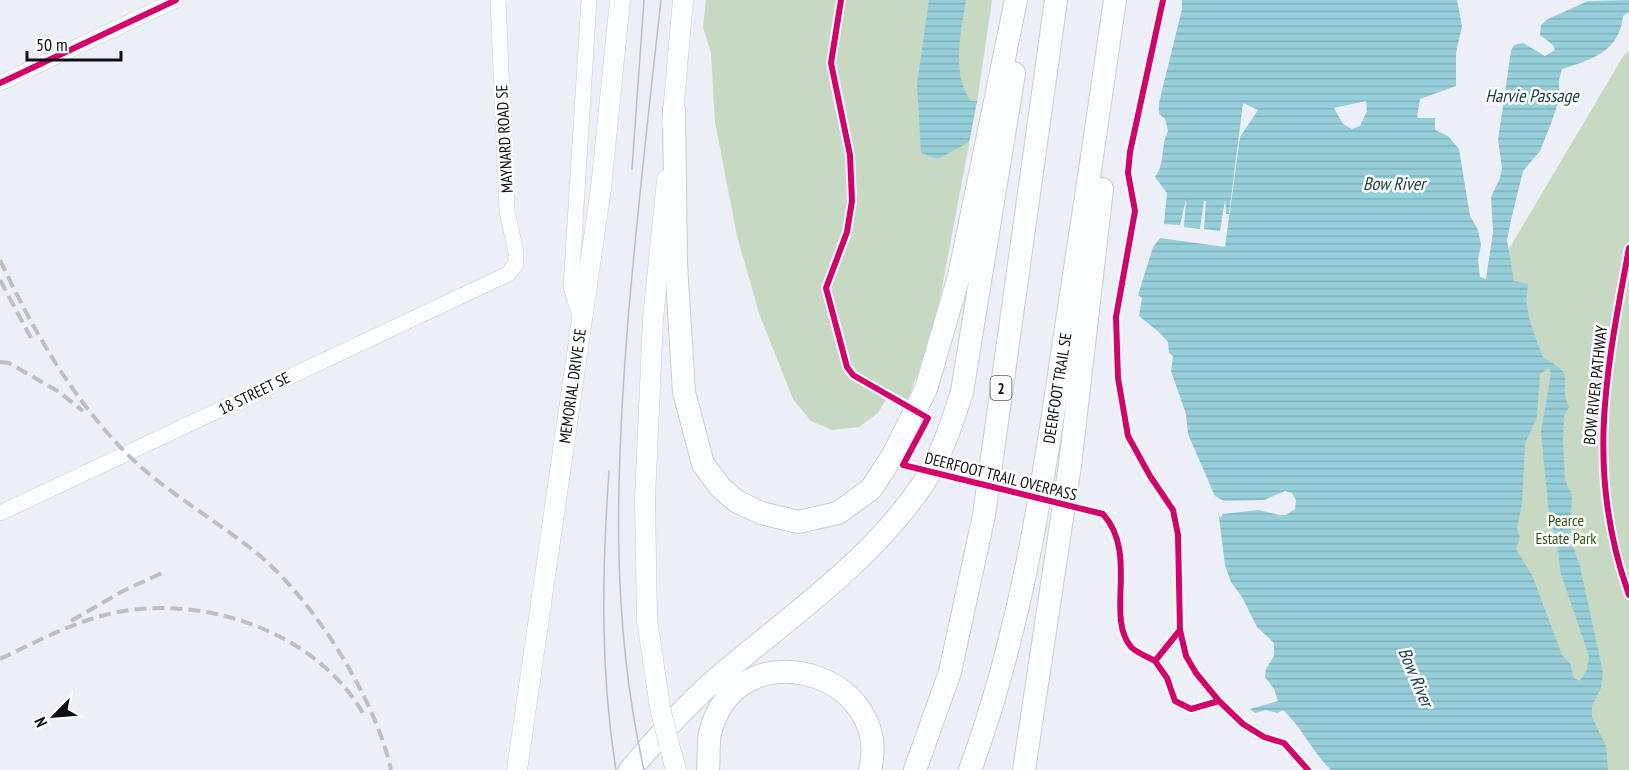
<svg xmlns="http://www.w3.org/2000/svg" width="1629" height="770" font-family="'PT Sans Narrow',sans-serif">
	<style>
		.green { fill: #c7d8c3 }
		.water { fill: url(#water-rules); fill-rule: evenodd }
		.pier { fill: #eceff5 }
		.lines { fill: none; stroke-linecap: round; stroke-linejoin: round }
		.minor-casing { stroke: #cacdd2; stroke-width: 16 }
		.major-casing { stroke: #cacdd2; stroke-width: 21 }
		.highway-casing { stroke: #cacdd2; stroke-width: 24 }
		.minor { stroke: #fcfdfe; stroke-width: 15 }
		.major { stroke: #fcfdfe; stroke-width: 20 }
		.highway { stroke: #fcfdfe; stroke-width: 22 }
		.tram { stroke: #bebfc0; stroke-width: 1.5 }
		.rail { stroke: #bebfc0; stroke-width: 4; stroke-dasharray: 12 6; stroke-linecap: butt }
		.major-bridge-casing { stroke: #cacdd2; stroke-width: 21; stroke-linecap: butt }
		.major-bridge { stroke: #fcfdfe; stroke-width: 20 }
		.cycleway-casing { stroke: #fff; stroke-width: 10 }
		.cycleway { stroke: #d6006c; stroke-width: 6 }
		.labels { text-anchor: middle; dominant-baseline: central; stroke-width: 5; stroke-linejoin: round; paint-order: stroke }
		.shield { fill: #fff; stroke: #565759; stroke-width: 1.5 }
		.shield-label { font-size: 15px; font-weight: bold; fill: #0d0f12 }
		.street-label { font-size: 16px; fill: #0d0f12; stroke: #fff }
		.park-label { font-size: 16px; fill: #2d560c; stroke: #fff }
		.water-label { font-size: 18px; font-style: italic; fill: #1a4046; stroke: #fff }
	</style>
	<defs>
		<pattern id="water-rules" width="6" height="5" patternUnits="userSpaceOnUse" patternTransform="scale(1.5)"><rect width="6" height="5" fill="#96cfd9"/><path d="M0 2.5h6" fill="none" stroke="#80b1b9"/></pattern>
	</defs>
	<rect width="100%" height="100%" fill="#eceff5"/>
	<path class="green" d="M 706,0 L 992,0 L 978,96 L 935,325 L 908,400 L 891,391 L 878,413 L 859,427 L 832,430 L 811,421 L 793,399 L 760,316 L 737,236 L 715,122 L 711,53 L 703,27 Z
		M 1629,51 L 1629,770 L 1607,770 L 1502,539 L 1500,264 L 1624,55 Z"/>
	<path class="water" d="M 929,0 L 966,0 C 961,31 951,75 971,101 L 977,101 L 969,142 L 938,159 L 921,153 L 917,84 Z
		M 1182,0 L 1457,0 L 1462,26 L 1456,53 L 1456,86 L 1420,99 L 1417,118 L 1435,118 L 1435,130 L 1448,136 L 1459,149 L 1470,216 L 1478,230 L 1481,245 L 1478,260 L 1480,277 L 1486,279 L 1493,232 L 1491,197 L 1500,178 L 1502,168 L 1498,140 L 1511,51 L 1514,45 L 1523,43 L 1545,56 L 1555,50 L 1553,45 L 1540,35 L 1541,25 L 1548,19 L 1588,1 L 1629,0 L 1629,12 L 1623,16 C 1619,51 1594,59 1562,69 L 1559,80 L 1559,100 L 1552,121 L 1540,151 L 1523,171 L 1511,220 L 1507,240 L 1514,281 L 1528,284 L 1526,301 L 1530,322 L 1543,358 C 1581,377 1556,380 1569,407 L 1564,416 L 1563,441 L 1565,480 L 1572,495 L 1570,538 L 1580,566 L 1603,673 L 1601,688 L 1592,706 L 1592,717 L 1606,746 L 1608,770 L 1331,770 C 1312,752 1302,727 1283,710 L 1277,713 L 1266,710 L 1255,713 L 1250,709 L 1278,701 L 1274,689 L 1265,677 L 1266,669 L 1274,656 L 1274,643 L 1257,627 L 1242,597 L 1231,582 L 1225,565 L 1217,501 L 1188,434 L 1186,414 L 1171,371 L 1173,356 L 1169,353 L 1168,342 L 1160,333 L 1139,316 L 1142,298 L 1138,295 L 1153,247 L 1160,238 L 1225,247 L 1240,137 L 1258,110 L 1243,103 L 1229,214 L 1226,214 L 1225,200 L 1220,231 L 1204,229 L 1206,201 L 1204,201 L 1200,229 L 1184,227 L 1186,199 L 1180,225 L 1164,224 L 1167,193 L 1155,177 C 1166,162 1160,146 1168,131 L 1165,119 L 1159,114 L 1159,103 L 1182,9 ZM 1366,101 L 1367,111 L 1360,126 L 1352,129 L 1343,124 L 1334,108 ZM 1549,368 L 1551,373 L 1541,432 L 1549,514 L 1556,539 L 1561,574 L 1589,656 L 1587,669 L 1580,681 L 1574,678 L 1570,663 L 1562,655 L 1532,575 L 1516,549 L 1520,537 L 1517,529 L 1522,504 L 1525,444 L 1537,417 L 1540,374 Z"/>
	<path class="pier" d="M 1285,491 L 1292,493 L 1296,500 L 1295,509 L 1286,515 L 1279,515 L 1258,510 L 1223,514 L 1220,518 L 1213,495 L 1224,501 L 1264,500 Z"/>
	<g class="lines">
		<g class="minor-casing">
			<path id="minor" d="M 0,83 L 176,0
				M 581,319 L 571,287 L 589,0
				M 0,513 L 508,274 L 516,264 L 516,252 L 507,211 L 498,0"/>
		</g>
		<g class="major-casing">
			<path id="major" d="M 672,124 L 683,0
				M 660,707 L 647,620 L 645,498 L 653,319 L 667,180
				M 669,744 L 676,770
				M 517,770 L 601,188 L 620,0"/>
		</g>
		<g class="highway-casing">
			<path id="highway" d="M 674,109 L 676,264 L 684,392 L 703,464 L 720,487 L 736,501 L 761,513 L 798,522 L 838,513 L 871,489 L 893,455 L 926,389 L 959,276 L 1016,0
				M 630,770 C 656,739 684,707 715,680 C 786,619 869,564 923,484 C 941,457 952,423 962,392 L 1014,73
				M 708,770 C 709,758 708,745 710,733 C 737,626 894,673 870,770
				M 915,770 L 950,672 L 984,515 L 1056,0
				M 970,770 C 1021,632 1043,486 1064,341 C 1081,227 1099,114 1115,0
				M 1024,770 L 1070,465 L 1102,189"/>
		</g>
		<use href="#minor" class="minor"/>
		<use href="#major" class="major"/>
		<use href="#highway" class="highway"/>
		<path class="tram" d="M 632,169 L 644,0
			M 609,471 C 602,571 600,671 616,770
			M 644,770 C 610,618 616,473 628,320 C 637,213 649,107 661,0"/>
		<path class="rail" d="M 0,260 C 33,330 71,397 126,453 C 162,489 209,516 249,547 C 309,592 375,696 391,770
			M 0,280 L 31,338
			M 0,362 L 9,363 L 59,392 L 83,411
			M 71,621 L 123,591 L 162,573
			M 0,659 C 34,643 69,624 105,615 C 197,591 318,630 365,717"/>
		<g class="major-bridge-casing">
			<path id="major-bridge" d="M 660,707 L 669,744"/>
		</g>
		<use href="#major-bridge" class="major-bridge"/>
		<g class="cycleway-casing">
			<path id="cycleway" d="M 841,0 L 831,63 L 850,155 L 852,201 L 847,232 L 826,288 L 847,367 L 853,375 L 928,418 L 903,465 L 1103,514 C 1139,554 1105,616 1131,647 C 1137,653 1148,657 1155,661 L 1180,630
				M 1163,0 L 1130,152 L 1128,173 L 1135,211 L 1116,317 L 1118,378 L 1128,436 L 1150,476 L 1173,510 L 1178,535 L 1180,630 L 1186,656 L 1196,673 L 1219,701 L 1243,724 L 1264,737 L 1284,743 L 1308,770
				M 0,83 L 176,0
				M 1629,248 C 1606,372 1585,472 1629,595
				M 1155,661 L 1167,678 L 1175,701 L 1191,709 L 1219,701"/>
		</g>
		<use href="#cycleway" class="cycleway"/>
	</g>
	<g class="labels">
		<rect class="shield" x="990.5" y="376" width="21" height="24" rx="4.5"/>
		<g class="shield-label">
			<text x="1001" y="388">2</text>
		</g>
		<g class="street-label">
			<text transform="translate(504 139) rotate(-93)">MAYNARD ROAD SE</text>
			<text transform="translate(1595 385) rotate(-84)">BOW RIVER PATHWAY</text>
			<text transform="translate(572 386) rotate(-82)">MEMORIAL DRIVE SE</text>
			<text transform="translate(1057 388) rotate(-81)">DEERFOOT TRAIL SE</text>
			<text transform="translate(254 393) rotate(-26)">18 STREET SE</text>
			<text transform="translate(1001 476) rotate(14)">DEERFOOT TRAIL OVERPASS</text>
		</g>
		<g class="park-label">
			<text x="1566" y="520">Pearce<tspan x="1566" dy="18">Estate Park</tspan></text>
		</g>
		<g class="water-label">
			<text x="1532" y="95">Harvie Passage</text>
			<text x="1394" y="183">Bow River</text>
			<text transform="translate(1416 677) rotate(67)">Bow River</text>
		</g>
	</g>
	<g transform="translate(54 716) rotate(245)" stroke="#ffffff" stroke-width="4.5" paint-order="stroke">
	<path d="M0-4.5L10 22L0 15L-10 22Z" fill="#0d0f12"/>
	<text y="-9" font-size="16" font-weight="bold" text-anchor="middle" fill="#0d0f12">N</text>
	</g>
	<path d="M27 51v9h94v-9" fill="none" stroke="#0d0f12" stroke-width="3"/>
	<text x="36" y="51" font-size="18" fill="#0d0f12" stroke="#ffffff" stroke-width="4.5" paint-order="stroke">50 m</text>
</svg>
